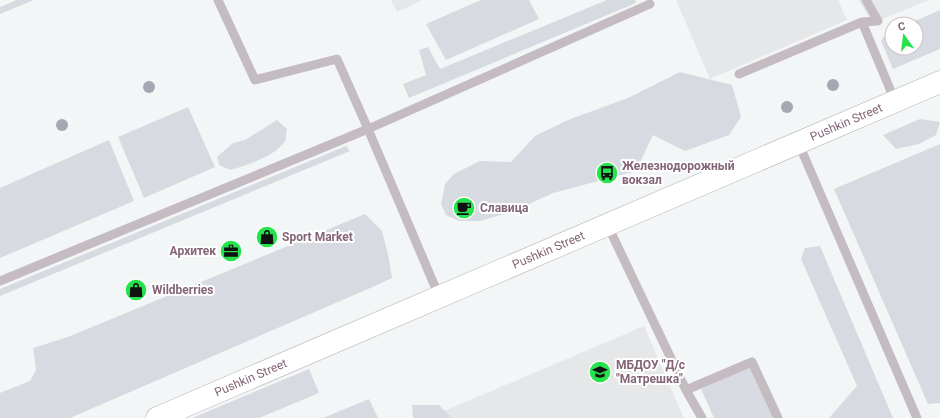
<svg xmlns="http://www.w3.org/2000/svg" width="940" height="418" font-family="Roboto,sans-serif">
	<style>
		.built { fill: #e6e7e8 }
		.green { fill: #d7dae0 }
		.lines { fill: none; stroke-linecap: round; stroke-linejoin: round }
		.primary-casing { stroke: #bbb2b7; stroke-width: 23 }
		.lane { stroke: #c5bcc1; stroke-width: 9 }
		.primary { stroke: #fff; stroke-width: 22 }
		.tree { fill: #a4a8b2 }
		.labels { text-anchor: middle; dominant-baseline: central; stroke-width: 4; stroke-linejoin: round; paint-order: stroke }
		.street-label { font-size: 12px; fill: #846577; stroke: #fff }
		.poi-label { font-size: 12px; font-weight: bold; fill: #846577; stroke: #fff; text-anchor: start }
	</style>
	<rect width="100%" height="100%" fill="#f3f6f6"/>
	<path class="built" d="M 391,0 L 423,0 L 397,12 Z
		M 676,0 L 838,0 L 847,20 L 710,79 Z
		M 858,0 L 929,0 L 873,23 Z
		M 644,326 L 684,418 L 428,418 Z"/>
	<path class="green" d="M 17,0 L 34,0 L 0,14 L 0,7 Z
		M 481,0 L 529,0 L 539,19 L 446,60 L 426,24 Z
		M 607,0 L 635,0 L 636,3 L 409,98 L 403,84 L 426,75 L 419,50 L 428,47 L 440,69 Z
		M 940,10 L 940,49 L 893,69 L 881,41 L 885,35 L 892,31 L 892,48 L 916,48 L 916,24 L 908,24 Z
		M 680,72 L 732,85 L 741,117 L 729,135 L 685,151 L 653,135 L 636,171 L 553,193 L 514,211 L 480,221 L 459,221 L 446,215 L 441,204 L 445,184 L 454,174 L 480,161 L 511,162 L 535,136 L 568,120 L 628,98 Z
		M 188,107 L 215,167 L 144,198 L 118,137 Z
		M 920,119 L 940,122 L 936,135 L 919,144 L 896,149 L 883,135 Z
		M 277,120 L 287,129 C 286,133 286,138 285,141 C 276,156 245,166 230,170 L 219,165 L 217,157 L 233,143 L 245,140 Z
		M 109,140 L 134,201 L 0,258 L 0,188 Z
		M 940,144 L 940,403 L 928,404 L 834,189 Z
		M 346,146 L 350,151 L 0,296 L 0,289 Z
		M 365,214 L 382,231 L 388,254 L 392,278 L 368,289 L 70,418 L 0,418 L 0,393 L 30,381 L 36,370 L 33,348 L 68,337 Z
		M 820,246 L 893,418 L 829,418 L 857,386 L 801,259 L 805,248 Z
		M 751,366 L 776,418 L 714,418 L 701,389 Z
		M 309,369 L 319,393 L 259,418 L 192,418 Z
		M 369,399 L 378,418 L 323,418 Z
		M 412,405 L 439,405 L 452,418 L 413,418 Z"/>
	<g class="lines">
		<g class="primary-casing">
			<g id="primary">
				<path id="s1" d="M 157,418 L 940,82"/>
			</g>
		</g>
		<path class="lane" d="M 218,0 L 255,80 L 337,59 L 368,129 L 650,4
			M 862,22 L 895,101
			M 739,74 L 862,22 L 878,21 L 866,0
			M 798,142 L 917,418
			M 607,224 L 686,390 L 702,418
			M 0,281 L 368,129 L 439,296
			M 686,390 L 752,362 L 778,418"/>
		<use href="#primary" class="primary"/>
	</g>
	<g class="tree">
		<circle cx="833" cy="85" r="6"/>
		<circle cx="149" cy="87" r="6"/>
		<circle cx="787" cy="107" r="6"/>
		<circle cx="62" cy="125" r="6"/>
	</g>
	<defs>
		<g id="bus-disc" transform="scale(1.15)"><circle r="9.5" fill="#26e34d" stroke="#fff"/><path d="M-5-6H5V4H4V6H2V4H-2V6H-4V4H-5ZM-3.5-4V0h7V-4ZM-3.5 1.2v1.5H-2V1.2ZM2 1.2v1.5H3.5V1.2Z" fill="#111"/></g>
		<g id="cafe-disc" transform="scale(1.15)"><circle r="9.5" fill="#26e34d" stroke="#fff"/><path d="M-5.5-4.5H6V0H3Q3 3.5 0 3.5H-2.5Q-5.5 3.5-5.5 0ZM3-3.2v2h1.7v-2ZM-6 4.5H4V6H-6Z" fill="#111"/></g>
		<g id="shop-disc" transform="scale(1.15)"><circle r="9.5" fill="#26e34d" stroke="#fff"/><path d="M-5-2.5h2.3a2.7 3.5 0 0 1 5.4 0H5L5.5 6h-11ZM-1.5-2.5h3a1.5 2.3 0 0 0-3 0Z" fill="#111"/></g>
		<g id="office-disc" transform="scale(1.15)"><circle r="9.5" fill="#26e34d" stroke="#fff"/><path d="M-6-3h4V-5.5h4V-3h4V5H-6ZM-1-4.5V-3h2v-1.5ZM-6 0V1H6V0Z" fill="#111"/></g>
		<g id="school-disc" transform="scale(1.15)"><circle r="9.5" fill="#26e34d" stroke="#fff"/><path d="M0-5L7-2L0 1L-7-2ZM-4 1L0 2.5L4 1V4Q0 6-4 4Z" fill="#111"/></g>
	</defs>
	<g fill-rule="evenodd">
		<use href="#bus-disc" x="607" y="173"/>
		<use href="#cafe-disc" x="464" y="208"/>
		<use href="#shop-disc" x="267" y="237"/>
		<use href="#office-disc" x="231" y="251"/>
		<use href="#shop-disc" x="136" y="290"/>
		<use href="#school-disc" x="600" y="372"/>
	</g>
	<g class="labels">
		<g class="street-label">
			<text stroke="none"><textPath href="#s1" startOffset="750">Pushkin Street</textPath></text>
			<text stroke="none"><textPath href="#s1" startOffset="426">Pushkin Street</textPath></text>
			<text stroke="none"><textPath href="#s1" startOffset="102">Pushkin Street</textPath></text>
		</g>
		<g class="poi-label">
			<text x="622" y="166">Железнодорожный<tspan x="622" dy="14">вокзал</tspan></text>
			<text x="480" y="208">Славица</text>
			<text x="282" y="237">Sport Market</text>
			<text x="216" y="251" text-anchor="end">Архитек</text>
			<text x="152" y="290">Wildberries</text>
			<text x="616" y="365">МБДОУ "Д/с<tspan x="616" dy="14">"Матрешка"</tspan></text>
		</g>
	</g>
	<g transform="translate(904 36) rotate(346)"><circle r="19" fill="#ffffff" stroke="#cec1c9"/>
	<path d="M0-3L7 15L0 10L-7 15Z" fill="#26e34d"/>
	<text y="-6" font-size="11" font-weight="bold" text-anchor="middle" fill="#846577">С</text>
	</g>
</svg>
